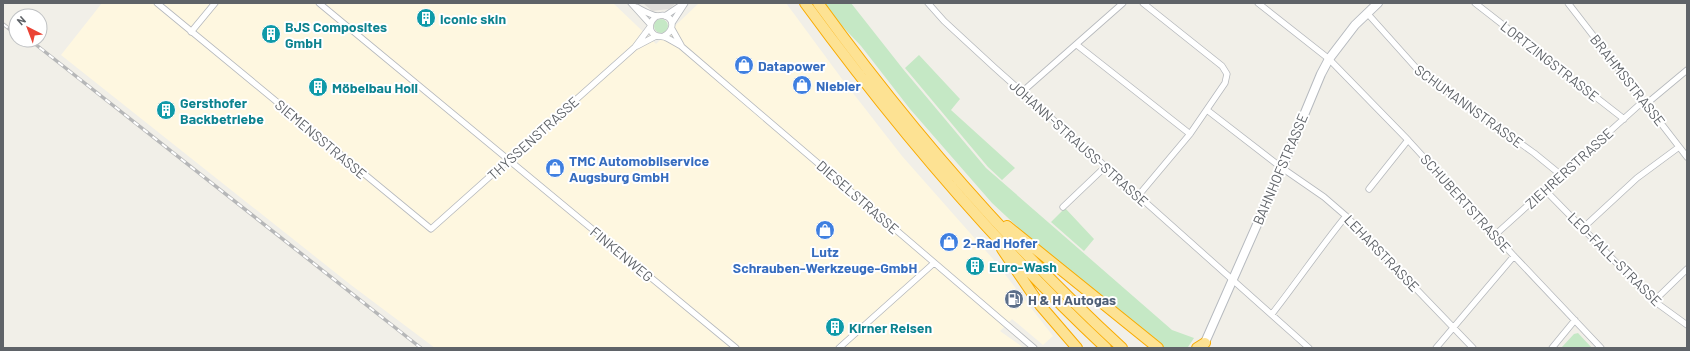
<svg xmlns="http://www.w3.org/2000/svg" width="1690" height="351" font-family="Barlow,sans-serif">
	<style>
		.commercial { fill: #fef7e0 }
		.industrial { fill: #e0deda }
		.green { fill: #c5e8c5 }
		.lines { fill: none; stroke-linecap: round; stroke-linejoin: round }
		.street-casing { stroke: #b5b8bc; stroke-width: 7 }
		.secondary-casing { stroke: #b6babf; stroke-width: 10 }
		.highway-casing { stroke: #f9ab00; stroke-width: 12 }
		.street { stroke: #fff; stroke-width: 5.5 }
		.secondary { stroke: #fff; stroke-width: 8 }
		.highway { stroke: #fde293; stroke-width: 10 }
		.rail-casing { stroke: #b6b7b8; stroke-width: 3.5 }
		.rail { stroke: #fff; stroke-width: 2; stroke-dasharray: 6; stroke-linecap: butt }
		.labels { text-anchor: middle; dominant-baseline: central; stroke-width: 4; stroke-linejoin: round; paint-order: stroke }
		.culture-label { font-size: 14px; font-weight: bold; fill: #0d838f; stroke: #fff; text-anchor: start }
		.street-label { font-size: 14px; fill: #5f6368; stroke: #fff }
		.shop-label { font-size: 14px; font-weight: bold; fill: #366cbe; stroke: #fff; text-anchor: start }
		.service-label { font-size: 14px; font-weight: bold; fill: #4e5e75; stroke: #fff; text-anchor: start }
	</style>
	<rect width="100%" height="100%" fill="#f1efe8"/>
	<path class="commercial" d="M 102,3 L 613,3 L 656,44 L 699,3 L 786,3 L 842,79 L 902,156 L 993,259 L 1053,336 L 1043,345 L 1012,319 L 1000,331 L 1024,348 L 435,348 L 351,285 L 61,55 Z"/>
	<path class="industrial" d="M 643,3 L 676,3 L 669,9 L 652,11 Z"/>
	<path class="green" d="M 824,3 L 851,3 L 903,69 L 986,168 L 1172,330 L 1194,338 L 1188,347 L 1164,348 L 1039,247 L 992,203 L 910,109 L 861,46 L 843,27 Z
		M654 26a7 7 0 1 1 14 0a7 7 0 1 1-14 0Z
		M 919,55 L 960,99 L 951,110 L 1015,168 L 1002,180 L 988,167 L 905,68 Z
		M 1065,208 L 1094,239 L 1084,251 L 1051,222 Z
		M 1578,333 L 1592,348 L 1561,348 L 1574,334 Z"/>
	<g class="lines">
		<g class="street-casing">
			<path id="street" d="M 157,3 L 431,229 L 635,47 L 650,27
				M 319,3 L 736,348
				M 631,3 L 650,24
				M 928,3 L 944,21 L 995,68 L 1309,348
				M 1258,3 L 1329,59 L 1408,140 L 1514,256 L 1601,348
				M 1475,3 L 1624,119
				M 1568,3 L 1687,157
				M 636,7 C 642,10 650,15 657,16 C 660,16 662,14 666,16 C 676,21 672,32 664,36
				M 1367,13 L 1418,70 L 1534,153 L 1561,175
				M 657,16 C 649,21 647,32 657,36 C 661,37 663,36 667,38 C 671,40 676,43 681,46 L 1034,348
				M 665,16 L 683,4
				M 672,23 L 685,3
				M 672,29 L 681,45
				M 191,32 L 215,3
				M 1077,45 L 1190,134
				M 637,46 L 656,36
				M 1022,92 L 1123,3
				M 1207,110 L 1282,168 L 1324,197 L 1346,216 L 1473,348
				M 1369,189 L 1408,140
				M 1545,190 L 1654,301 L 1687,325
				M 1138,196 L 1190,134 L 1225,83 L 1227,74 L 1222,66 L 1143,3
				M 1063,207 L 1105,167
				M 1584,227 L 1637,178 L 1679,147
				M 1495,235 L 1639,105 L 1651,100 L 1687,70
				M 1654,301 L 1687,269
				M 1272,314 C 1297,282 1320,248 1346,216
				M 839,348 L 934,263
				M 1436,348 L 1514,256
				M 1552,348 L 1575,320"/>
		</g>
		<g class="secondary-casing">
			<path id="secondary" d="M 1203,347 L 1282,168 L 1321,74 L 1329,59 L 1355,25 L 1378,3"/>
		</g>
		<g class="highway-casing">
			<path id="highway" d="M 805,3 C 895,126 995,244 1106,348
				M 818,3 C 908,127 1009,244 1122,348
				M 1007,226 L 1158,348
				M 1002,249 L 1040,305 L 1077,348
				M 1197,348 L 1205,343"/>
		</g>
		<use href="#street" class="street"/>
		<use href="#secondary" class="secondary"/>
		<use href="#highway" class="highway"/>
		<g class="rail-casing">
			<path id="rail" d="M 3,24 L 16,34
				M 30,40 L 421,348"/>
		</g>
		<use href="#rail" class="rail"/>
	</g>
	<defs>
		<g id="building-disc" transform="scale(1)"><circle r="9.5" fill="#0f9aa8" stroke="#fff"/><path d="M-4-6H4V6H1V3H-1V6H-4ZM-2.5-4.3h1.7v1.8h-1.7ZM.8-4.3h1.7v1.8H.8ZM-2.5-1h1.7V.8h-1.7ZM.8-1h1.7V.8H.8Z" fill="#fff"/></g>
		<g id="shop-disc" transform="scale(1)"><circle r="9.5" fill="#3f7fe0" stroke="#fff"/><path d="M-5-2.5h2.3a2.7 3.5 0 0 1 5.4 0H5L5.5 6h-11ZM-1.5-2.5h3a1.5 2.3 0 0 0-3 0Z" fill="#fff"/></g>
		<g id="fuel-disc" transform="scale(1)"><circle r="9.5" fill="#5c6f8a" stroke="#fff"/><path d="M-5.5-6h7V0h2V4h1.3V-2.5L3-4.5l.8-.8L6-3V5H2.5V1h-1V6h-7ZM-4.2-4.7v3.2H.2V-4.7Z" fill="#fff"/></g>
	</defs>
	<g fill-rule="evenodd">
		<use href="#building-disc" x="426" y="18"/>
		<use href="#building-disc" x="271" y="34"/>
		<use href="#shop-disc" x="744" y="65"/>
		<use href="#shop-disc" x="802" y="85"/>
		<use href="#building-disc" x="318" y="87"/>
		<use href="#building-disc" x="166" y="110"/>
		<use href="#shop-disc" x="555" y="168"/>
		<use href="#shop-disc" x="825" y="230"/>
		<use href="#shop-disc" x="949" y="242"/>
		<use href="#building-disc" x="975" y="266"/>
		<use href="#fuel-disc" x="1014" y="299"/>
		<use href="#building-disc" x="835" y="327"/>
	</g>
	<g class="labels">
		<g class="culture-label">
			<text x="440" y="18">iconic skin</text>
			<text x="285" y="26">BJS Composites<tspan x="285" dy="16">GmbH</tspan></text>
			<text x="332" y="87">Möbelbau Holl</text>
			<text x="180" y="102">Gersthofer<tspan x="180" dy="16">Backbetriebe</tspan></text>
			<text x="989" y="266">Euro-Wash</text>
			<text x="849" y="327">Kirner Reisen</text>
		</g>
		<g class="street-label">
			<text transform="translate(1550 61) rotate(38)">LORTZINGSTRASSE</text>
			<text transform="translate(1628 80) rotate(52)">BRAHMSSTRASSE</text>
			<text transform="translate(1469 106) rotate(36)">SCHUMANNSTRASSE</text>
			<text transform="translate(533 138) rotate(-42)">THYSSENSTRASSE</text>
			<text transform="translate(321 139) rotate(40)">SIEMENSSTRASSE</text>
			<text transform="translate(1079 143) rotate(42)">JOHANN-STRAUSS-STRASSE</text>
			<text transform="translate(1569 168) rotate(-42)">ZIEHRERSTRASSE</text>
			<text transform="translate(1280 169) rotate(-67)">BAHNHOFSTRASSE</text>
			<text transform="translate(858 197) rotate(41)">DIESELSTRASSE</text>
			<text transform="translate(1466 203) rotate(48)">SCHUBERTSTRASSE</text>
			<text transform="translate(1382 253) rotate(46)">LEHARSTRASSE</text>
			<text transform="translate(622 254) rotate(40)">FINKENWEG</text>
			<text transform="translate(1615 259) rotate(45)">LEO-FALL-STRASSE</text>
		</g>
		<g class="shop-label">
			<text x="758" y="65">Datapower</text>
			<text x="816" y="85">Niebler</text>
			<text x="569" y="160">TMC Automobilservice<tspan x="569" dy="16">Augsburg GmbH</tspan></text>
			<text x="963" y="242">2-Rad Hofer</text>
			<text x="825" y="251" text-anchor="middle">Lutz<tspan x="825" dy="16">Schrauben-Werkzeuge-GmbH</tspan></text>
		</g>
		<g class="service-label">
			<text x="1028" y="299">H &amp; H Autogas</text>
		</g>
	</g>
	<rect width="1690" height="351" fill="none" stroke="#5f6368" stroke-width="8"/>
	<g transform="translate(28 28) rotate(318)"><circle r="19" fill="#ffffff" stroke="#bfc1c3"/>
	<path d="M0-3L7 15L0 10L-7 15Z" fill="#ea4335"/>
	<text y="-6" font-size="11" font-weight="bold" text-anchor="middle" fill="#5f6368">N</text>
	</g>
</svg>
